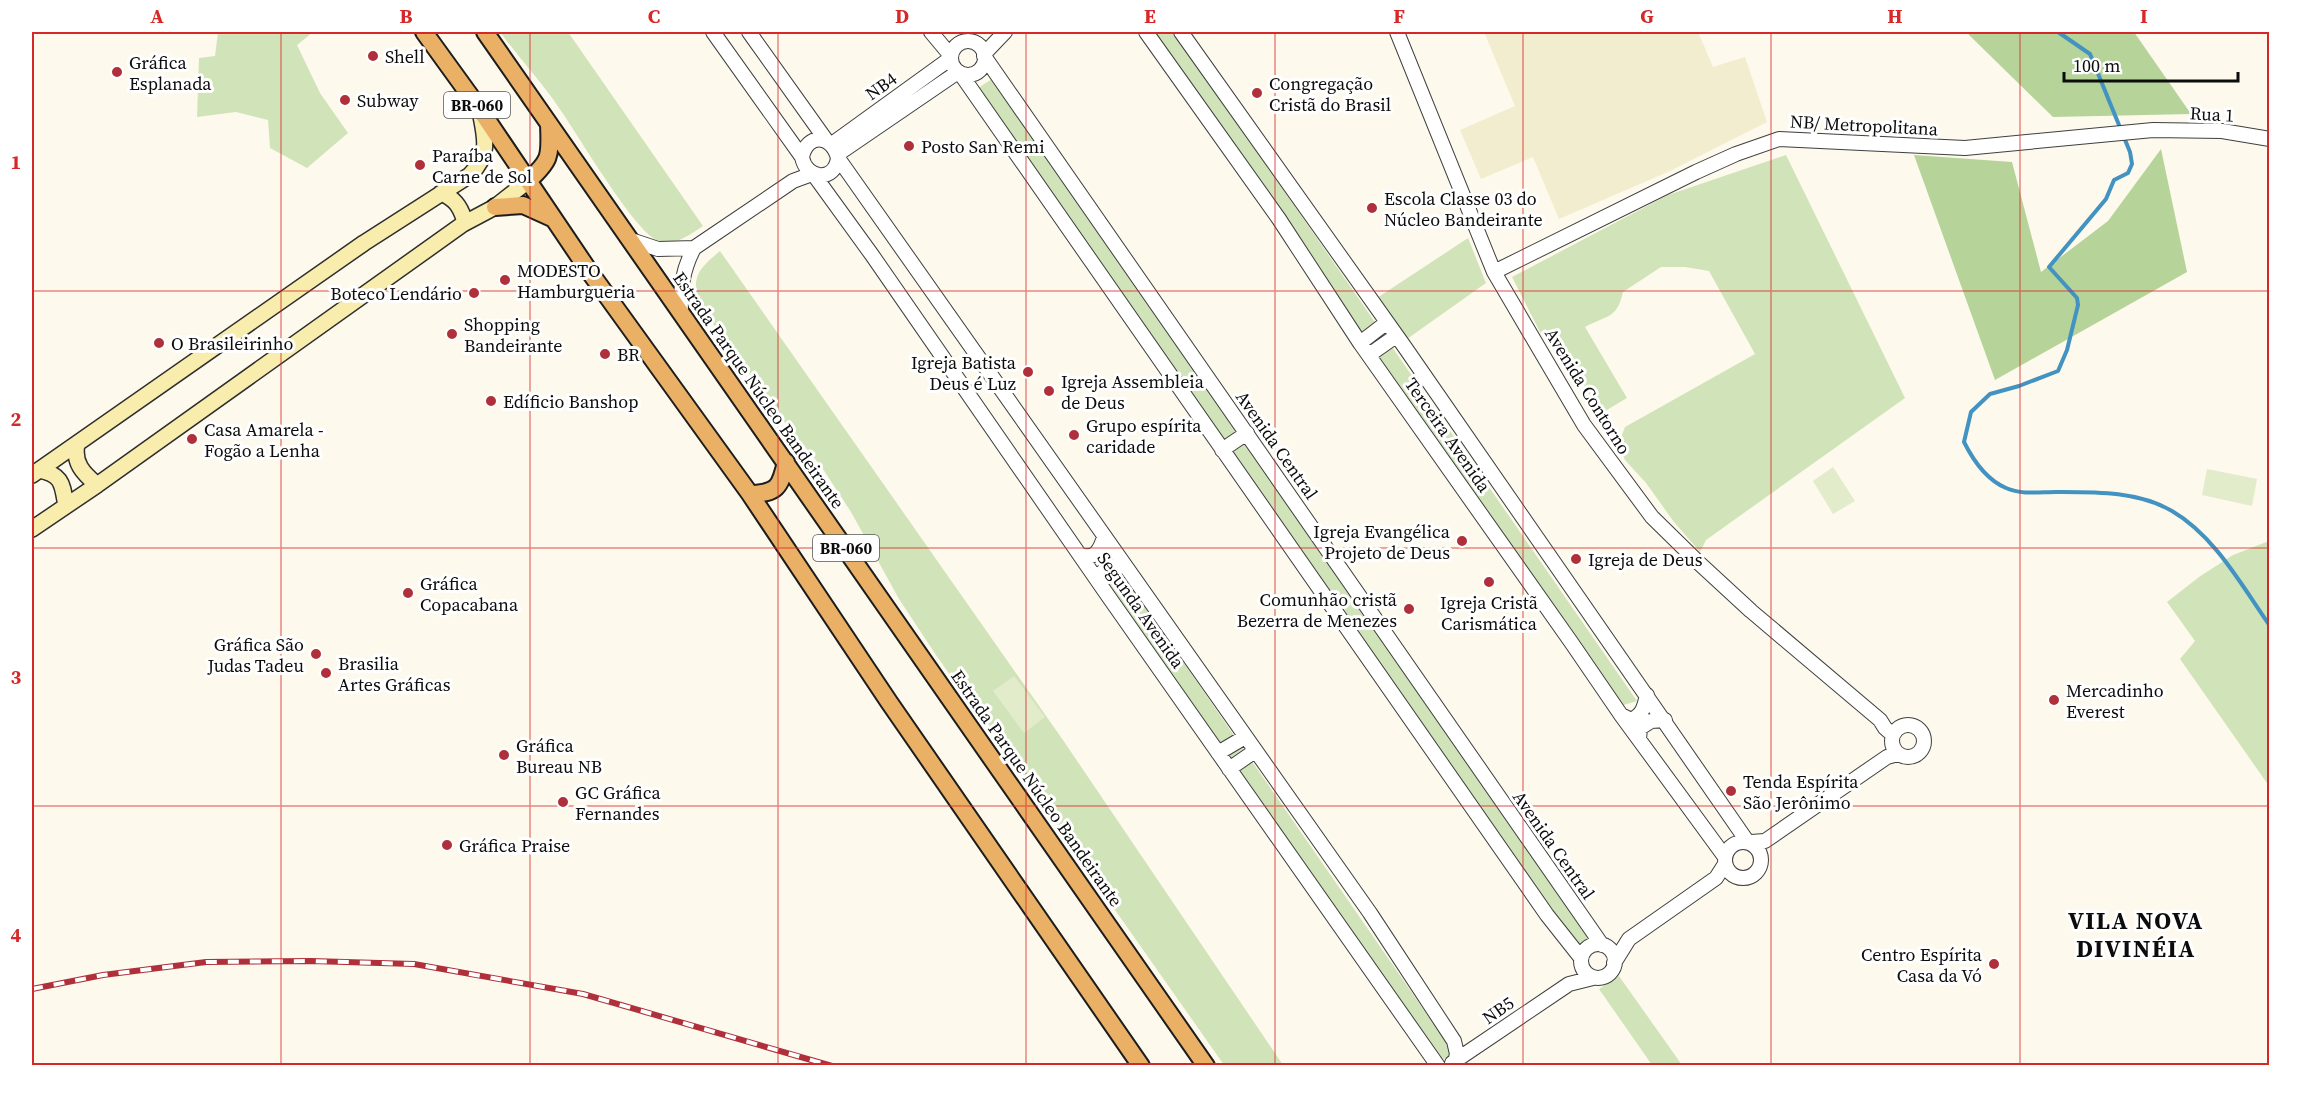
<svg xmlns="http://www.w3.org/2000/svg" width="2301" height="1097" font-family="'Source Serif 4',serif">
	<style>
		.farmland { fill: #f1edce }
		.green { fill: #d1e4b9 }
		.forest { fill: #b6d499 }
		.pitch { fill: #e2ecca }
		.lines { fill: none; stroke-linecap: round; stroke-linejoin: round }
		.stream { stroke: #4293c1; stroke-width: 4 }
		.tertiary-casing { stroke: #3f3f3f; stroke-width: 16 }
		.secondary-casing { stroke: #2e2e2e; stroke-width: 18 }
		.trunk-casing { stroke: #1d1d1d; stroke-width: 20 }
		.tertiary { stroke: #fff; stroke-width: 14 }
		.secondary { stroke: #f8edac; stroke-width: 15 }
		.trunk { stroke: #eab166; stroke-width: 16 }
		.rail-casing { stroke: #af303a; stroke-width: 6 }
		.rail { stroke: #fff; stroke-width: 4; stroke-dasharray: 11; stroke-linecap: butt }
		.grid { fill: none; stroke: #d62828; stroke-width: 1.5; stroke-opacity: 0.55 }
		.poi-dot { fill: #af303a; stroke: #fff; stroke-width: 2 }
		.labels { text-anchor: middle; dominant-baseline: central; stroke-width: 6; stroke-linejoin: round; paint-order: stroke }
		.shield { fill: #fff; stroke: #555; stroke-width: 1.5 }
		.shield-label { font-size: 16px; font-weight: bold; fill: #0c0c0c }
		.poi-label { font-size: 18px; fill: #0c0c0c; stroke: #fff; text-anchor: start }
		.street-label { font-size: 18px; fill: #0c0c0c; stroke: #fff }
		.district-label { font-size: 24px; font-weight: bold; letter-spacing: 1.5px; fill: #0c0c0c; stroke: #fff }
		.neatline { fill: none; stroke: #d62828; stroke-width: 2 }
		.grid-label { font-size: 20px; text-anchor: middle; font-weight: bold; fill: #d62828 }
	</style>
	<rect width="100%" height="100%" fill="#fdf9ec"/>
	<path class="farmland" d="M 1484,32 L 1698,32 L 1713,67 L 1745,57 L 1767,122 L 1670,171 L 1559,219 L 1533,157 L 1481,179 L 1460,130 L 1515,106 Z"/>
	<path class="green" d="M 218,32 L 313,32 L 297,45 L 320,93 L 348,133 L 307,168 L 270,148 L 268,120 L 236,112 L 197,117 L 199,58 L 215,56 Z
		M 500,32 L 568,32 L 703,226 C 688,236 676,246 657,240 C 634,231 577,133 559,108 C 541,81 519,58 500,32 Z
		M 1146,32 L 1174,32 L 1377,325 L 1357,339 Z
		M 992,79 L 1590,940 L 1576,952 L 975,90 Z
		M 1786,155 L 1905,398 L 1706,540 L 1700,552 L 1674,522 L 1646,483 L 1625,460 L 1618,445 L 1625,427 L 1755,354 L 1709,271 L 1685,267 L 1661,267 L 1623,292 C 1617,319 1607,315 1585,327 L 1627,398 L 1600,414 L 1559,341 L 1548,339 L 1540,332 L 1512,277 L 1668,195 Z
		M 1468,238 L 1486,283 L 1407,339 L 1377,298 Z
		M 720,251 L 1065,743 L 1283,1065 L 1224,1065 L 936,655 L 899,599 L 851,512 L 821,466 L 786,424 L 700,306 C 690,276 699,269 720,251 Z
		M 1390,344 L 1637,701 L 1620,706 L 1372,358 Z
		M 2269,541 L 2270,541 L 2269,786 L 2180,659 L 2195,641 L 2167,602 L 2199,577 L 2233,555 Z
		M 1123,575 L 1453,1052 L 1438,1064 L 1105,585 Z
		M 1619,976 L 1682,1065 L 1652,1065 L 1599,989 Z"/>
	<path class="forest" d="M 1966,32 L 2134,32 L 2191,114 L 2053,117 Z
		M 2161,149 L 2187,272 L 1995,380 L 1914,155 L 2012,162 L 2041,272 L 2108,221 Z"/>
	<path class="pitch" d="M 1833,467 L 1855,501 L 1833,514 L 1813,481 Z
		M 2207,469 L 2257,479 L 2252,506 L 2202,495 Z
		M 1014,676 L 1045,717 L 1024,733 L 993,691 Z"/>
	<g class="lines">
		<path class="stream" d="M 2058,32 L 2090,54 L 2130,152 L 2132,164 L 2128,173 L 2114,180 L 2106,199 L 2049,267 L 2077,298 L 2078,305 L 2067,350 L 2058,371 L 2019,386 L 1990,394 L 1971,412 L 1964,442 C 1973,460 1987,480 2006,488 C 2022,495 2040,492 2056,492 C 2094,492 2138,491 2172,511 C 2215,536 2242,586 2270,626"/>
		<g class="tertiary-casing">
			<path id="tertiary" d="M 713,32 L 802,157
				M 749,32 L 826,140
				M 931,32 L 951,56
				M 1146,32 L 1279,219 L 1360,343 L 1571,642 L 1621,715 L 1725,857
				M 1181,32 L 1404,346 L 1747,841
				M 1397,32 L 1494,272 L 1584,425 L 1652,517 L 1700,564 L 1751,611 L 1880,720 L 1885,728 L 1893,735
				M951 58a17 17 0 1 1 34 0a17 17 0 1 1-34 0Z
				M 984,54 L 1005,32
				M 984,56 L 1602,945
				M 960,73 L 1547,915 L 1581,958
				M 832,144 L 951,58
				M 838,154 L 958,72
				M 838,158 C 835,182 806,180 802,157 C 807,133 832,134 838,158 L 1370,913 L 1454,1041 L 1457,1054 L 1455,1062
				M 814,175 L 872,255 L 1106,593 L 1438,1066
				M 631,240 L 658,249 L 694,248
				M 1494,272 L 1696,172 L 1736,154 L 1779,139 L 1965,148 L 2153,130 L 2222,131 L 2270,139
				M 681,312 C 680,288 683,269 694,248 L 793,181 L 812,174
				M 1360,343 L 1386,323
				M 1369,355 L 1396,336
				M 1222,450 L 1247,433
				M 1080,555 C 1095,560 1100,550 1104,537
				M 1100,583 L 1100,574 L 1107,568 L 1124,565
				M 1621,715 L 1631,720 C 1643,715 1644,707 1647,695
				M1892 741a16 16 0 1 1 32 0a16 16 0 1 1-32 0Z
				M 1639,739 L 1640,728 L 1651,721 L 1665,720
				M 1218,753 L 1245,737
				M 1229,769 L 1255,751
				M1725 860a18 18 0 1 1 36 0a18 18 0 1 1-36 0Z
				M 1751,842 L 1765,841 L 1887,757 L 1898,754
				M1581 961a17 17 0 1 1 34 0a17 17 0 1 1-34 0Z
				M 1614,963 L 1629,939 L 1716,878 L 1725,864
				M 1452,1063 L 1569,984 L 1593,978"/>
		</g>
		<g class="secondary-casing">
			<path id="secondary" d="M 441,193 C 454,198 460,206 464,219 L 463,224
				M 77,444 C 73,463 83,473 97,485
				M 39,470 C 63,475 62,484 66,506
				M 32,475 L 364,243 L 470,175 C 491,153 485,138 480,111
				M 32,529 L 97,485 L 463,224 L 495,207 L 528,181"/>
		</g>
		<g class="trunk-casing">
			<path id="trunk" d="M 424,32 L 479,108 L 589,271 L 750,494 L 889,702 L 1141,1066
				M 485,32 L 1206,1066
				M 528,181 C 552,159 550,156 549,124
				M 495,207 L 523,205 L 554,219
				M 750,494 C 777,493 780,488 786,462"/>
		</g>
		<use href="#tertiary" class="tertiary"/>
		<use href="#secondary" class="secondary"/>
		<use href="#trunk" class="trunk"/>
		<g class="rail-casing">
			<path id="rail" d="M 32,989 L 103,975 L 206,962 L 311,961 L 414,964 L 583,994 L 832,1066"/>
		</g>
		<use href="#rail" class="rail"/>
	</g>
	<path class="grid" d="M 281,32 L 281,1066M 530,32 L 530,1066M 778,32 L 778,1066M 1026,32 L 1026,1066M 1275,32 L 1275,1066M 1523,32 L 1523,1066M 1771,32 L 1771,1066M 2020,32 L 2020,1066M 32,291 L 2270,291M 32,548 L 2270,548M 32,806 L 2270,806"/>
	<g class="poi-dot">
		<circle cx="373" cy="56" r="6"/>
		<circle cx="117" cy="72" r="6"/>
		<circle cx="1257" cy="93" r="6"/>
		<circle cx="345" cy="100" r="6"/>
		<circle cx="909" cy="146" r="6"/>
		<circle cx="420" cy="165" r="6"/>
		<circle cx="1372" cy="208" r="6"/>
		<circle cx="505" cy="280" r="6"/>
		<circle cx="474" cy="293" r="6"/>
		<circle cx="452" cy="334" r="6"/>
		<circle cx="159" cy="343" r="6"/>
		<circle cx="605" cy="354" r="6"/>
		<circle cx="1028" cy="372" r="6"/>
		<circle cx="1049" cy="391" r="6"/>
		<circle cx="491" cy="401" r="6"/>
		<circle cx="1074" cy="435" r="6"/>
		<circle cx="192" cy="439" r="6"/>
		<circle cx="1462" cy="541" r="6"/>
		<circle cx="1576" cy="559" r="6"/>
		<circle cx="1489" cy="582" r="6"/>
		<circle cx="408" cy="593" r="6"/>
		<circle cx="1409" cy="609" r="6"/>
		<circle cx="316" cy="654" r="6"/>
		<circle cx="326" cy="673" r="6"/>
		<circle cx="2054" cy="700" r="6"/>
		<circle cx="504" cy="755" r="6"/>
		<circle cx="1731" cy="791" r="6"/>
		<circle cx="563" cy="802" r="6"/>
		<circle cx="447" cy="845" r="6"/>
		<circle cx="1994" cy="964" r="6"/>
	</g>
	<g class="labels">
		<g class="shield">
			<rect x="444" y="92" width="66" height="26" rx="4.5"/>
			<rect x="813" y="535" width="66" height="26" rx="4.5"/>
		</g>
		<g class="shield-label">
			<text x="477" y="105">BR-060</text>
			<text x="846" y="548">BR-060</text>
		</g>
		<g class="poi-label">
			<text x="385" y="56">Shell</text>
			<text x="129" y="62">Gráfica<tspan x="129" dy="21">Esplanada</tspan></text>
			<text x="1269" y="83">Congregação<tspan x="1269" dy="21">Cristã do Brasil</tspan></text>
			<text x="357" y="100">Subway</text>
			<text x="921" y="146">Posto San Remi</text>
			<text x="432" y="155">Paraíba<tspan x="432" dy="21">Carne de Sol</tspan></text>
			<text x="1384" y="198">Escola Classe 03 do<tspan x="1384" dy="21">Núcleo Bandeirante</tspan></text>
			<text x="517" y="270">MODESTO<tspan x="517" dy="21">Hamburgueria</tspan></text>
			<text x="462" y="293" text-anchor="end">Boteco Lendário</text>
			<text x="464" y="324">Shopping<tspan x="464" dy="21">Bandeirante</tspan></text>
			<text x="171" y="343">O Brasileirinho</text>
			<text x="617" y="354">BR</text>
			<text x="1016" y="362" text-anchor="end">Igreja Batista<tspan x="1016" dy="21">Deus é Luz</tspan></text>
			<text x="1061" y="381">Igreja Assembleia<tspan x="1061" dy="21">de Deus</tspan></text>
			<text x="503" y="401">Edíficio Banshop</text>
			<text x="1086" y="425">Grupo espírita<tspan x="1086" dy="21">caridade</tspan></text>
			<text x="204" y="429">Casa Amarela -<tspan x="204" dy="21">Fogão a Lenha</tspan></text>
			<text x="1450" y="531" text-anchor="end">Igreja Evangélica<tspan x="1450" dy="21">Projeto de Deus</tspan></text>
			<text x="1588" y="559">Igreja de Deus</text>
			<text x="420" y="583">Gráfica<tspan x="420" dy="21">Copacabana</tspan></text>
			<text x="1397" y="599" text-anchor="end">Comunhão cristã<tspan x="1397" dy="21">Bezerra de Menezes</tspan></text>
			<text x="1489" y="602" text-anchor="middle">Igreja Cristã<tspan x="1489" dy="21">Carismática</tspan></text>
			<text x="304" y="644" text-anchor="end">Gráfica São<tspan x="304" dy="21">Judas Tadeu</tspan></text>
			<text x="338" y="663">Brasilia<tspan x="338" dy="21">Artes Gráficas</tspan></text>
			<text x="2066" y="690">Mercadinho<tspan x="2066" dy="21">Everest</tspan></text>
			<text x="516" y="745">Gráfica<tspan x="516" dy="21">Bureau NB</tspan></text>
			<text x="1743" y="781">Tenda Espírita<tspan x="1743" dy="21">São Jerônimo</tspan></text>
			<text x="575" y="792">GC Gráfica<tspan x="575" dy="21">Fernandes</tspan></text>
			<text x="459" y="845">Gráfica Praise</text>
			<text x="1982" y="954" text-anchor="end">Centro Espírita<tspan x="1982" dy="21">Casa da Vó</tspan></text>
		</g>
		<g class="street-label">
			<text transform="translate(881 86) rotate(-36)">NB4</text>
			<text transform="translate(2212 114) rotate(3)">Rua 1</text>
			<text transform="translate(1864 125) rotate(3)">NB/ Metropolitana</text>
			<text transform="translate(759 390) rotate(55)">Estrada Parque Núcleo Bandeirante</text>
			<text transform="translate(1588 391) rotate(58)">Avenida Contorno</text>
			<text transform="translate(1448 435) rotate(55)">Terceira Avenida</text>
			<text transform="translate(1277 445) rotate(55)">Avenida Central</text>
			<text transform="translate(1141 610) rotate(55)">Segunda Avenida</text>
			<text transform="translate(1037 788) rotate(55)">Estrada Parque Núcleo Bandeirante</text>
			<text transform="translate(1554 845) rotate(55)">Avenida Central</text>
			<text transform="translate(1498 1010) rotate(-35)">NB5</text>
		</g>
		<g class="district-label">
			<text x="2136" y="920">VILA NOVA<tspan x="2136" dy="28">DIVINÉIA</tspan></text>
		</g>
	</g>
	<rect width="2301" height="1097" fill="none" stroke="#ffffff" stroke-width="66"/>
	<path d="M2064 72v9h174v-9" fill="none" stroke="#0c0c0c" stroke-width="3"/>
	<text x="2073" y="72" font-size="18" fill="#0c0c0c" stroke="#ffffff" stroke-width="4.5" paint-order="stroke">100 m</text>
	<rect x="33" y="33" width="2235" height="1031" class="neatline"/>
	<g class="grid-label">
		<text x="157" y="23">A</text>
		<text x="406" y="23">B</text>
		<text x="654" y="23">C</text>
		<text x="902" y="23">D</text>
		<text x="1150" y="23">E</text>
		<text x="1399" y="23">F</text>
		<text x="1647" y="23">G</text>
		<text x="1895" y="23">H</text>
		<text x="2144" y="23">I</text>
		<text x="16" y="169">1</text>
		<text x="16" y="426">2</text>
		<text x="16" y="684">3</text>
		<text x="16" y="942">4</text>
	</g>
</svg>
